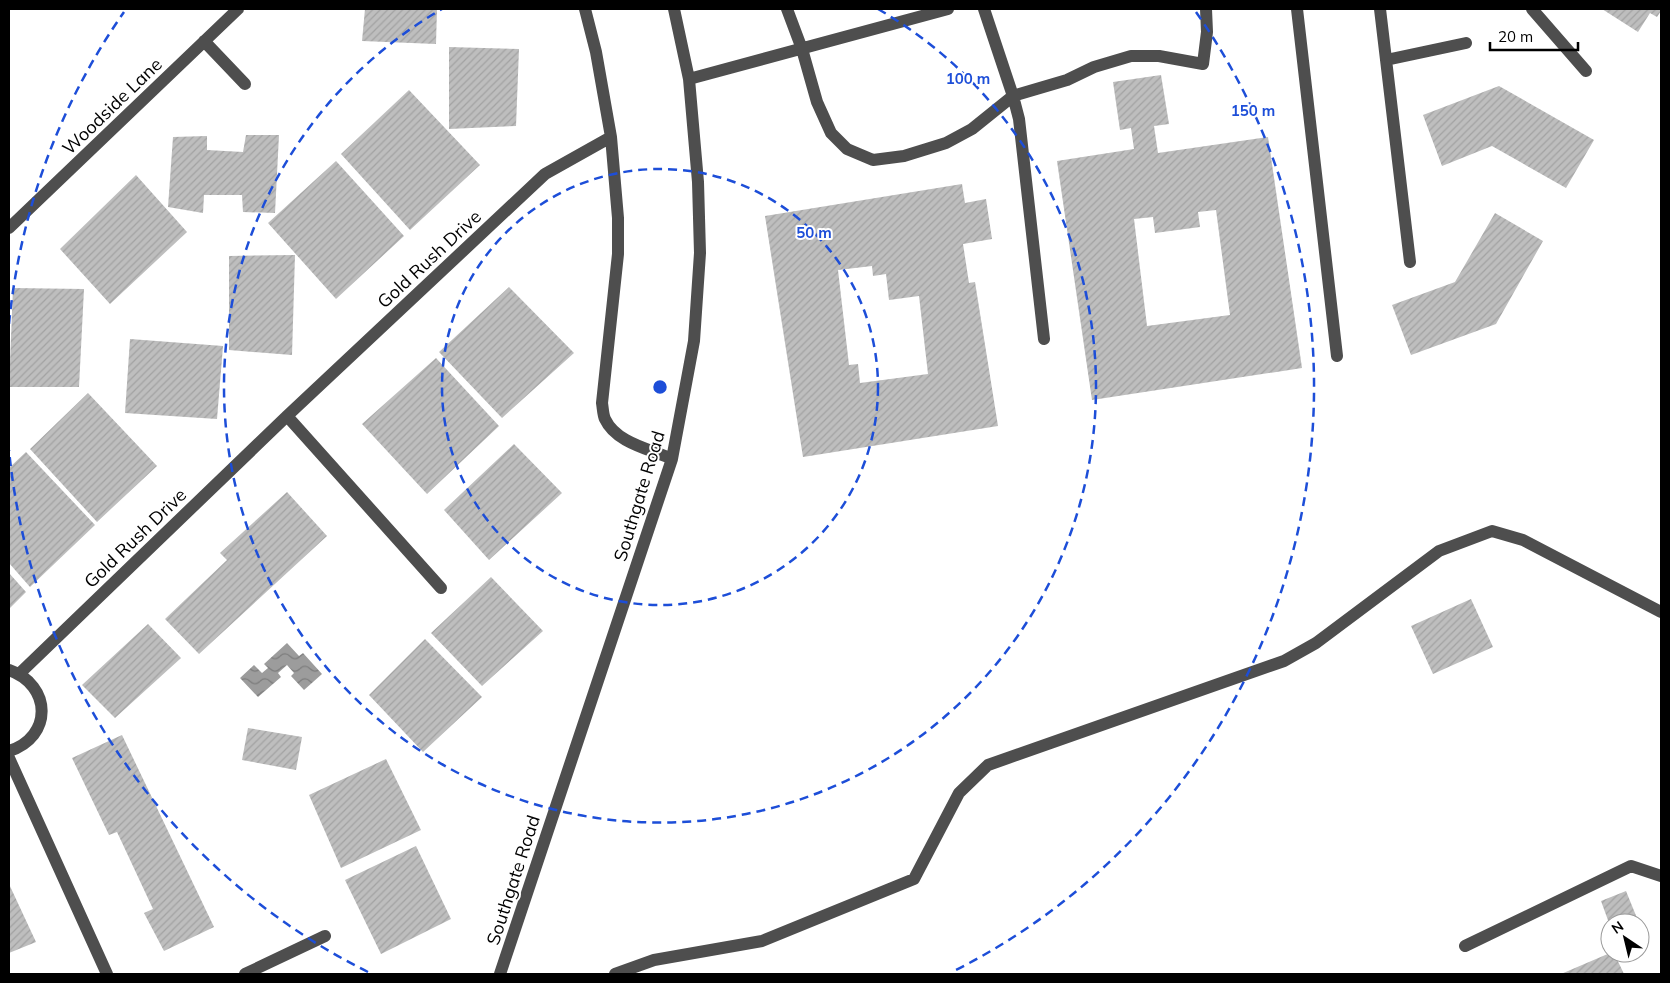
<svg xmlns="http://www.w3.org/2000/svg" width="1670" height="983" font-family="Mulish,sans-serif">
	<style>
		.water { fill: url(#water-waves) }
		.building { fill: url(#building-hatch); fill-rule: evenodd }
		.lines { fill: none; stroke-linecap: round; stroke-linejoin: round }
		.minor { stroke: #4e4e4e; stroke-width: 12 }
		.ring { fill: none; stroke: #1d4ed8; stroke-width: 2.5; stroke-dasharray: 9 6 }
		.labels { text-anchor: middle; dominant-baseline: central; stroke-width: 4; stroke-linejoin: round; paint-order: stroke }
		.street-label { font-size: 18px; fill: #000; stroke: #fff }
		.centre { fill: #1d4ed8; stroke: #fff; stroke-width: 2.5 }
		.ring-label { font-size: 15px; text-anchor: middle; font-weight: bold; fill: #1d4ed8; stroke: #fff; stroke-width: 4; stroke-linejoin: round; paint-order: stroke }
	</style>
	<defs>
		<pattern id="water-waves" width="16" height="10" patternUnits="userSpaceOnUse" patternTransform="scale(1.25)"><rect width="16" height="10" fill="#9c9c9c"/><path d="M0 5q4-4 8 0t8 0" fill="none" stroke="#7d7d7d"/></pattern>
		<pattern id="building-hatch" width="6" height="6" patternUnits="userSpaceOnUse" patternTransform="scale(1.25)"><rect width="6" height="6" fill="#bebebe"/><path d="M-1 1l2-2M0 6l6-6M5 7l2-2" fill="none" stroke="#a2a2a2"/></pattern>
	</defs>
	<rect width="100%" height="100%" fill="#fff"/>
	<path class="water" d="M 287,643 L 299,656 L 303,653 L 322,674 L 304,690 L 291,676 L 294,673 L 287,665 L 278,673 L 281,677 L 258,697 L 240,678 L 254,665 L 262,673 L 268,668 L 264,664 Z"/>
	<path class="building" d="M 365,9 L 437,9 L 436,44 L 362,41 Z
		M 1602,9 L 1661,9 L 1661,11 L 1657,17 L 1650,13 L 1638,32 Z
		M 449,47 L 519,49 L 516,126 L 449,129 Z
		M 1161,75 L 1169,124 L 1154,126 L 1158,153 L 1268,137 L 1302,368 L 1092,400 L 1057,161 L 1134,149 L 1131,128 L 1120,130 L 1113,82 ZM 1216,210 L 1230,315 L 1147,326 L 1134,219 L 1153,217 L 1155,233 L 1200,227 L 1198,212 Z
		M 1499,86 L 1594,140 L 1566,188 L 1492,146 L 1442,166 L 1423,115 Z
		M 409,90 L 480,165 L 410,230 L 341,154 Z
		M 246,135 L 279,135 L 275,213 L 243,212 L 242,195 L 204,195 L 203,213 L 168,207 L 173,137 L 207,136 L 207,150 L 243,152 Z
		M 336,161 L 404,236 L 336,299 L 268,223 Z
		M 136,175 L 187,232 L 110,304 L 60,249 Z
		M 962,184 L 965,203 L 986,199 L 992,239 L 963,244 L 969,283 L 975,282 L 998,426 L 803,457 L 765,216 ZM 872,266 L 873,276 L 886,274 L 889,300 L 919,296 L 928,374 L 860,383 L 858,364 L 849,365 L 838,270 Z
		M 1495,213 L 1543,241 L 1496,324 L 1411,355 L 1392,305 L 1455,282 Z
		M 295,255 L 292,355 L 229,350 L 229,256 Z
		M 509,287 L 574,353 L 502,418 L 439,352 Z
		M 13,288 L 84,289 L 79,387 L 9,387 Z
		M 130,339 L 223,346 L 217,419 L 125,413 Z
		M 436,358 L 499,426 L 427,494 L 362,424 Z
		M 88,393 L 157,466 L 97,522 L 30,449 Z
		M 514,444 L 562,493 L 489,560 L 444,510 Z
		M 26,452 L 95,525 L 30,587 L 9,563 L 9,468 Z
		M 287,492 L 327,536 L 199,654 L 165,619 L 227,560 L 220,553 Z
		M 9,573 L 26,592 L 9,609 Z
		M 491,577 L 543,631 L 482,686 L 431,633 Z
		M 1471,599 L 1493,647 L 1433,674 L 1411,626 Z
		M 148,624 L 181,658 L 115,718 L 82,685 Z
		M 425,639 L 482,697 L 423,752 L 369,695 Z
		M 248,728 L 302,737 L 296,770 L 242,760 Z
		M 122,735 L 214,927 L 164,951 L 144,913 L 153,909 L 117,832 L 109,835 L 72,758 Z
		M 386,759 L 421,830 L 341,868 L 309,795 Z
		M 416,846 L 451,919 L 381,954 L 345,880 Z
		M 9,884 L 36,942 L 9,953 Z
		M 1626,891 L 1639,923 L 1609,923 L 1601,901 Z
		M 1610,953 L 1614,953 L 1624,974 L 1561,974 Z"/>
	<g class="lines">
		<path class="minor" d="M 585,9 L 596,52 L 611,137 L 618,218 L 618,254 L 602,403 C 603,409 603,415 605,419 C 616,443 650,449 672,459
			M 787,9 L 802,49 L 817,102 L 831,133 L 847,149 L 873,160 L 904,156 L 946,143 L 972,129 L 1013,96 L 1067,80 L 1094,67 L 1131,56 L 1159,56 L 1203,64 L 1207,32 L 1206,9
			M 984,9 L 1013,96 L 1019,119 L 1044,339
			M 1297,9 L 1337,356
			M 1380,9 L 1410,262
			M 1532,9 L 1586,71
			M 204,41 L 245,84
			M 1386,60 L 1466,43
			M 689,79 L 948,9
			M 9,228 L 238,9
			M 287,416 L 441,588
			M 9,670 C 52,685 53,737 9,751
			M 19,674 L 287,416 L 545,174 L 611,137
			M 9,758 L 107,974
			M 1465,946 L 1631,866 L 1661,876
			M 245,974 L 325,936
			M 500,974 L 672,459 L 694,341 L 700,253 L 698,182 L 689,79 L 674,9
			M 615,974 L 654,960 L 762,941 L 914,879 L 959,793 L 988,765 L 1284,661 L 1316,643 L 1439,551 L 1492,531 L 1523,540 L 1661,612"/>
	</g>
	<g class="ring">
		<circle cx="660" cy="387" r="218"/>
		<path d="M878 9A436 436 0 1 1 442 9"/>
		<path d="M368 972A654 654 0 0 1 9 450M9 324A654 654 0 0 1 124 12M1196 12A654 654 0 0 1 952 972"/>
	</g>
	<g class="labels">
		<g class="street-label">
			<text transform="translate(112 106) rotate(-44)">Woodside Lane</text>
			<text transform="translate(429 259) rotate(-43)">Gold Rush Drive</text>
			<text transform="translate(639 496) rotate(-73)">Southgate Road</text>
			<text transform="translate(135 538) rotate(-44)">Gold Rush Drive</text>
			<text transform="translate(513 880) rotate(-72)">Southgate Road</text>
		</g>
	</g>
	<circle cx="660" cy="387" r="8" class="centre"/>
	<g class="ring-label">
		<text x="968" y="84">100 m</text>
		<text x="1253" y="116">150 m</text>
		<text x="814" y="238">50 m</text>
	</g>
	<rect width="1670" height="983" fill="none" stroke="#000000" stroke-width="20"/>
	<g transform="translate(1625 938) rotate(325)"><circle r="24" fill="#ffffff" stroke="#999999"/>
	<path d="M0-4L9 19L0 12L-9 19Z" fill="#000000"/>
	<text y="-8" font-size="14" font-weight="bold" text-anchor="middle" fill="#000000">N</text>
	</g>
	<path d="M1490 42v8h88v-8" fill="none" stroke="#000000" stroke-width="2.5"/>
	<text x="1498" y="42" font-size="15" fill="#000000" stroke="#ffffff" stroke-width="4" paint-order="stroke">20 m</text>
</svg>
